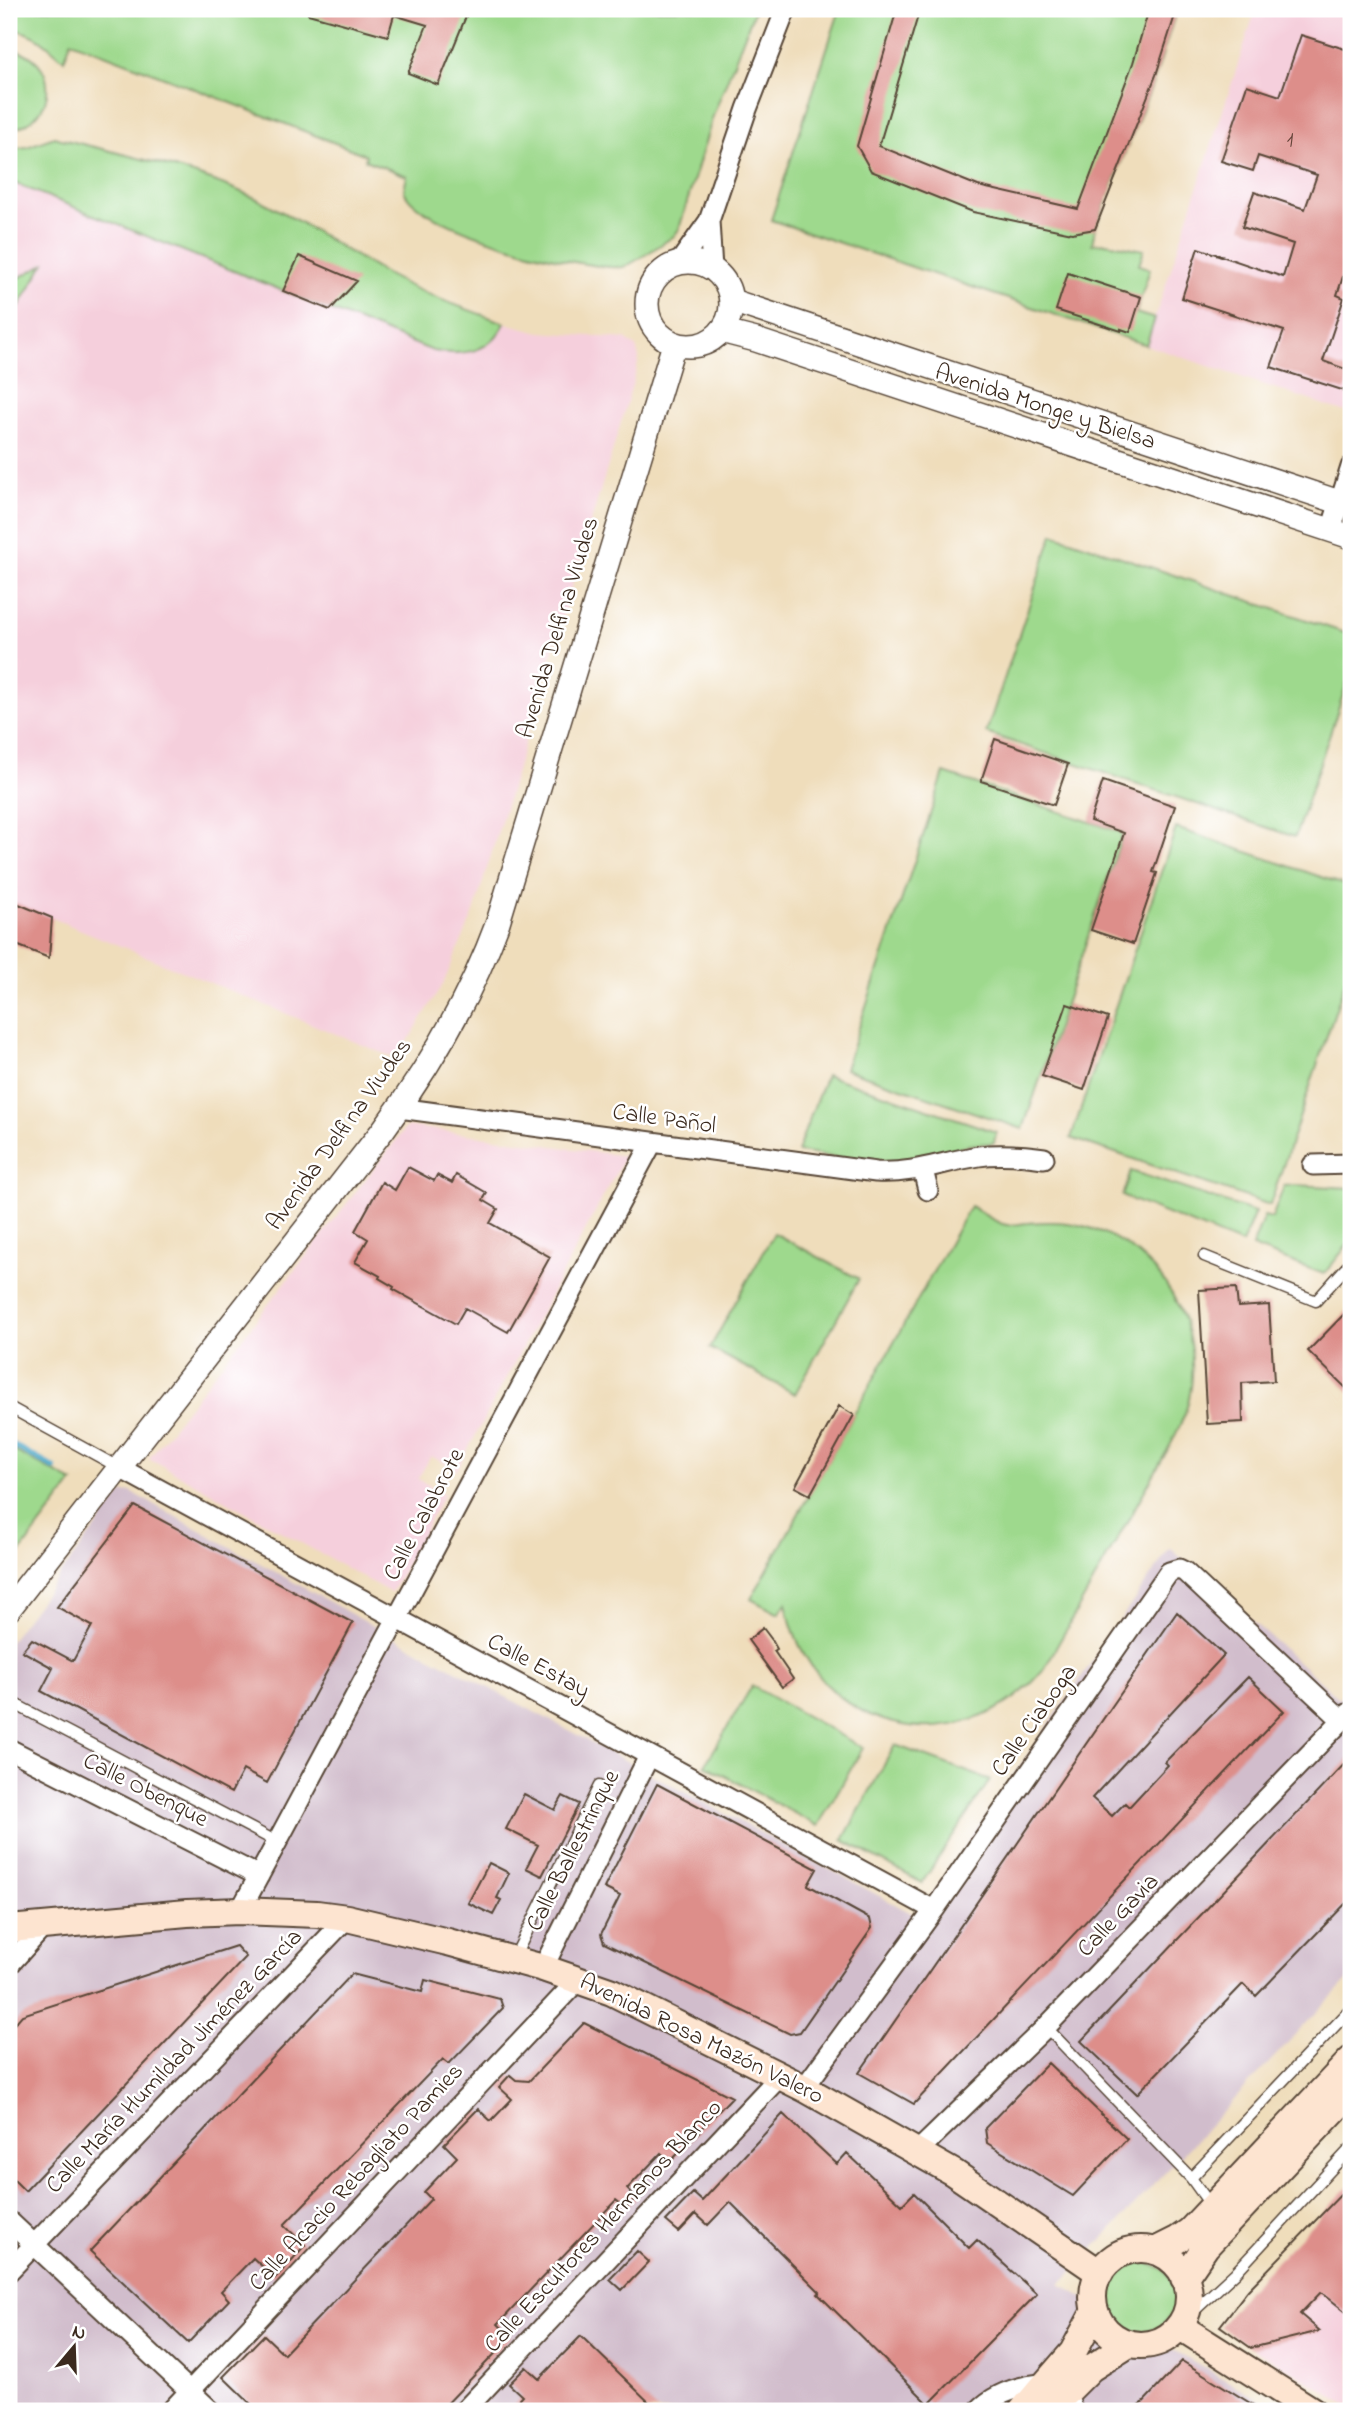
<svg xmlns="http://www.w3.org/2000/svg" width="1360" height="2420" font-family="'Indie Flower',sans-serif">
	<style>
		.built { fill: #f5cfdc }
		.industrial { fill: #d1bdcc }
		.green { fill: #9ed98d; stroke: #6c8256; stroke-width: 2 }
		.lines { fill: none; stroke-linecap: round; stroke-linejoin: round }
		.stream { stroke: #48a7c7; stroke-width: 6 }
		.building { fill: #dd8e8a }
		.service-casing { stroke: #564536; stroke-width: 13 }
		.minor-casing { stroke: #564536; stroke-width: 23 }
		.tertiary-casing { stroke: #564536; stroke-width: 26 }
		.secondary-casing { stroke: #564536; stroke-width: 30 }
		.service { stroke: #fff; stroke-width: 10 }
		.minor { stroke: #fff; stroke-width: 19 }
		.tertiary { stroke: #fff; stroke-width: 23 }
		.secondary { stroke: #fde4d0; stroke-width: 26 }
		.labels { text-anchor: middle; dominant-baseline: central; stroke-width: 5; stroke-linejoin: round; paint-order: stroke }
		.number-label { font-size: 21px; fill: #644339 }
		.street-label { font-size: 24px; fill: #3b2a1e; stroke: #fff }
	</style>
	<rect width="100%" height="100%" fill="#fff"/>
	<filter id="ink" filterUnits="userSpaceOnUse"><feTurbulence type="fractalNoise" baseFrequency=".0143" numOctaves="2"/><feDisplacementMap in="SourceGraphic" scale="14" xChannelSelector="R" yChannelSelector="G"/><feConvolveMatrix kernelMatrix="1 2 1 2 8 2 1 2 1" color-interpolation-filters="sRGB"/></filter>
	<filter id="wash" filterUnits="userSpaceOnUse"><feTurbulence type="fractalNoise" baseFrequency=".00686" numOctaves="4" result="noise"/><feDisplacementMap in="SourceGraphic" scale="28" xChannelSelector="R" yChannelSelector="G"/><feGaussianBlur stdDeviation="1.57" result="paint"/><feColorMatrix in="noise" values="0 0 0 0 0 0 0 0 0 0 0 0 0 0 0 0 0 1.4 0 .05"/><feComposite in="paint" operator="in"/></filter>
	<g filter="url(#wash)">
		<rect width="100%" height="100%" fill="#efddbb"/>
		<path class="built" d="M 1256,9 L 1331,9 L 1351,16 L 1351,394 L 1345,412 L 1146,345 Z
			M 54,137 L 158,163 L 209,179 L 254,198 L 384,273 L 427,295 L 462,308 L 505,323 L 540,332 L 625,339 L 636,347 L 639,358 L 636,372 L 473,915 L 443,984 L 397,1059 L 52,918 L 49,958 L 9,942 L 9,149 L 27,147 Z
			M 407,1126 L 625,1156 L 457,1470 L 431,1456 L 418,1479 L 444,1494 L 391,1593 L 149,1458 Z
			M 1351,2184 L 1351,2407 L 1251,2347 L 1248,2290 Z"/>
		<path class="industrial" d="M 131,1492 L 373,1626 L 917,1916 L 1170,1548 L 1339,1698 L 1351,1686 L 1351,1976 L 1060,2284 L 1279,2411 L 9,2411 L 9,1642 L 122,1493 Z"/>
		<path class="green" d="M 9,9 L 755,9 L 713,116 L 679,229 L 674,236 C 665,242 630,266 623,267 C 584,271 415,228 404,190 L 407,176 L 365,160 L 366,155 L 71,41 L 64,60 C 43,42 38,33 9,29 Z
			M 840,9 L 1177,9 L 1156,75 L 1095,229 L 1092,244 L 1107,243 L 1144,250 L 1139,265 L 1150,269 L 1136,313 L 1155,319 L 1146,345 L 771,220 Z
			M 9,49 C 60,55 60,120 10,130 Z
			M 54,137 C 121,154 190,168 253,197 C 298,218 339,247 382,272 C 421,294 463,308 505,323 C 490,353 464,356 433,351 L 9,181 L 9,149 L 27,147 Z
			M 44,264 L 9,323 L 9,283 Z
			M 1053,534 L 1351,635 L 1351,671 L 1295,837 L 986,733 Z
			M 944,773 L 1123,833 L 1023,1129 L 845,1069 Z
			M 1176,828 L 1351,887 L 1351,964 L 1270,1205 L 1071,1138 Z
			M 826,1075 L 996,1132 L 994,1143 L 968,1145 L 901,1162 L 882,1164 L 797,1152 Z
			M 1131,1171 L 1255,1212 L 1242,1244 L 1122,1196 Z
			M 1295,1185 L 1351,1188 L 1351,1241 L 1324,1274 L 1252,1247 L 1264,1216 L 1272,1218 L 1284,1186 Z
			M 970,1206 C 980,1211 996,1224 1007,1225 C 1014,1226 1022,1223 1028,1223 C 1048,1221 1068,1221 1087,1227 C 1161,1249 1207,1327 1188,1403 C 1185,1417 1178,1429 1172,1442 L 1043,1671 C 959,1770 810,1732 786,1603 L 779,1614 L 751,1599 Z
			M 774,1233 L 859,1279 L 795,1394 L 710,1348 Z
			M 9,1448 L 73,1482 L 9,1567 Z
			M 752,1686 L 863,1748 L 818,1826 L 705,1765 Z
			M 895,1745 L 990,1780 L 922,1883 L 843,1840 Z
			M1106 2297a35 35 0 1 1 70 0a35 35 0 1 1-70 0Z"/>
		<g class="lines">
			<path class="stream" d="M 9,1443 L 54,1468"/>
		</g>
		<g id="blocks">
			<path class="building" d="M 308,9 L 469,9 L 438,85 L 408,73 L 427,25 L 394,15 L 388,36 L 308,14 Z
				M 897,9 L 920,9 L 879,146 L 978,186 L 1078,209 L 1133,63 L 1149,9 L 1177,9 L 1156,75 L 1095,229 L 1072,233 L 973,212 L 871,171 L 857,146 Z
				M 1301,35 L 1351,51 L 1351,252 L 1337,295 L 1344,298 L 1323,361 L 1351,371 L 1345,391 L 1271,367 L 1284,331 L 1182,298 L 1198,248 L 1283,277 L 1293,244 L 1242,227 L 1254,192 L 1305,209 L 1317,175 L 1258,156 L 1253,171 L 1221,161 L 1247,85 L 1280,96 Z
				M 299,256 L 357,281 L 330,310 L 283,291 Z
				M 1068,273 L 1141,297 L 1130,332 L 1121,329 L 1121,331 L 1056,310 Z
				M 995,739 L 1068,764 L 1054,805 L 981,781 Z
				M 1103,781 L 1175,806 L 1153,872 L 1157,873 L 1133,944 L 1091,930 L 1124,833 L 1090,821 Z
				M 9,900 L 52,918 L 49,958 L 9,942 Z
				M 1067,1004 L 1108,1018 L 1084,1090 L 1042,1076 Z
				M 408,1167 L 434,1181 L 437,1175 L 452,1183 L 456,1175 L 487,1193 L 483,1200 L 498,1209 L 490,1223 L 550,1257 L 508,1332 L 465,1308 L 456,1324 L 393,1289 L 394,1287 L 379,1278 L 380,1276 L 355,1262 L 368,1239 L 355,1231 L 382,1182 L 395,1190 Z
				M 1236,1288 L 1238,1307 L 1269,1305 L 1274,1381 L 1242,1383 L 1243,1422 L 1207,1424 L 1199,1290 Z
				M 1351,1307 L 1351,1393 L 1308,1351 Z
				M 839,1406 L 854,1415 L 810,1495 L 795,1487 Z
				M 135,1506 L 353,1623 L 267,1783 L 243,1770 L 231,1793 L 41,1691 L 53,1668 L 22,1651 L 32,1639 L 73,1661 L 92,1626 L 57,1607 Z
				M 1177,1612 L 1224,1655 L 1092,1798 L 1112,1816 L 1125,1803 L 1129,1807 L 1168,1765 L 1165,1762 L 1248,1677 L 1284,1711 L 914,2104 L 859,2073 Z
				M 763,1628 L 772,1640 L 777,1649 L 774,1651 L 793,1679 L 782,1687 L 748,1640 Z
				M 1351,1757 L 1351,1898 L 1256,1996 L 1243,1984 L 1137,2094 L 1081,2041 Z
				M 657,1784 L 817,1869 L 808,1885 L 870,1919 L 872,1928 L 800,2032 L 790,2034 L 604,1943 L 601,1934 L 620,1896 L 604,1888 Z
				M 524,1794 L 555,1810 L 563,1796 L 579,1804 L 542,1876 L 526,1868 L 538,1845 L 506,1829 Z
				M 489,1863 L 509,1873 L 497,1898 L 501,1900 L 493,1915 L 468,1903 Z
				M 236,1946 L 246,1957 L 25,2191 L 9,2175 L 9,2030 L 22,2015 Z
				M 352,1974 L 422,1992 L 425,1980 L 500,1999 L 503,2008 L 449,2064 L 443,2059 L 284,2225 L 305,2245 L 292,2260 L 275,2278 L 253,2258 L 221,2291 L 229,2300 L 188,2343 L 90,2251 Z
				M 584,2023 L 732,2097 L 670,2162 L 661,2153 L 627,2189 L 636,2198 L 626,2208 L 616,2200 L 498,2324 L 511,2337 L 440,2411 L 258,2411 L 223,2377 L 264,2335 L 284,2354 L 431,2199 L 424,2192 L 457,2157 L 444,2144 L 478,2109 L 491,2121 L 512,2099 L 499,2087 L 510,2075 L 516,2080 L 529,2081 Z
				M 1048,2063 L 1127,2139 L 1073,2196 L 987,2143 L 985,2128 Z
				M 783,2114 L 837,2164 L 847,2153 L 902,2205 L 914,2193 L 969,2248 L 977,2240 L 1037,2294 L 929,2404 L 818,2294 L 820,2292 L 730,2202 L 708,2225 L 696,2214 L 679,2232 L 666,2221 L 693,2193 L 702,2201 Z
				M 1351,2184 L 1351,2316 L 1321,2292 L 1300,2314 L 1320,2331 L 1251,2348 L 1220,2326 L 1248,2290 Z
				M 637,2251 L 649,2262 L 622,2290 L 610,2279 Z
				M 581,2336 L 658,2411 L 508,2411 L 522,2396 L 509,2384 L 526,2367 L 539,2379 Z
				M 1182,2361 L 1263,2411 L 1135,2411 Z"/>
		</g>
	</g>
	<g filter="url(#ink)">
		<use href="#blocks" fill-opacity="0" stroke="#564536" stroke-width="2"/>
		<g class="lines">
			<g class="service-casing">
				<path id="service" d="M 1204,1256 L 1316,1301 L 1351,1262
					M 9,1407 L 118,1467
					M 9,1701 L 277,1842
					M 514,1958 L 599,1786
					M 1046,2027 L 1191,2178
					M 1212,2207 L 1191,2178 L 1351,2009
					M 1183,2321 L 1235,2273 L 1351,2148
					M 1071,2392 L 1078,2411"/>
			</g>
			<g class="minor-casing">
				<path id="minor" d="M 709,221 L 712,269
					M 679,263 L 709,221 L 747,109 L 786,9
					M 1331,530 L 1351,467
					M 399,1108 L 876,1172 C 915,1174 941,1162 979,1156 C 1000,1153 1022,1155 1044,1158
					M 1313,1165 L 1351,1164
					M 923,1170 L 928,1190
					M 118,1467 L 934,1910
					M 9,1749 L 259,1876
					M 240,1911 L 652,1143
					M 9,1965 L 45,1925
					M 543,1968 L 649,1756
					M 804,2088 L 934,1910 L 1169,1572 L 1179,1569 L 1185,1572 L 1342,1720
					M 918,2151 L 1046,2027 L 1349,1713
					M 9,2221 L 211,2411
					M 9,2271 L 347,1918
					M 171,2411 L 579,1979
					M 464,2411 L 780,2076
					M 978,2411 C 996,2392 1023,2385 1049,2383"/>
			</g>
			<g class="tertiary-casing">
				<path id="tertiary" d="M647 304a42 42 0 1 1 84 0a42 42 0 1 1-84 0Z
					M 732,301 L 1351,506
					M 721,331 L 756,340 L 1351,537
					M 9,1609 L 383,1130 C 430,1066 471,996 498,922 L 674,344"/>
			</g>
			<g class="secondary-casing">
				<path id="secondary" d="M 9,1929 L 187,1913 L 240,1911 L 317,1914 L 347,1918 L 448,1942 L 543,1968 L 612,1992 L 804,2088 L 954,2173 L 1100,2273
					M1093 2297a48 48 0 1 1 96 0a48 48 0 1 1-96 0Z
					M 1155,2251 L 1177,2240 L 1190,2231 L 1351,2060
					M 1184,2278 L 1206,2246 L 1351,2092
					M 1179,2326 L 1313,2411
					M 1022,2411 L 1073,2352 L 1095,2311
					M 1048,2411 L 1091,2368 L 1129,2344"/>
			</g>
			<use href="#service" class="service"/>
			<use href="#minor" class="minor"/>
			<use href="#tertiary" class="tertiary"/>
			<use href="#secondary" class="secondary"/>
		</g>
	</g>
	<g class="labels">
		<g class="number-label">
			<text x="1290" y="141">1</text>
		</g>
		<g class="street-label">
			<text transform="translate(1045 408) rotate(18)">Avenida Monge y Bielsa</text>
			<text transform="translate(559 628) rotate(-73)">Avenida Delfina Viudes</text>
			<text transform="translate(664 1120) rotate(8)">Calle Pañol</text>
			<text transform="translate(340 1135) rotate(-54)">Avenida Delfina Viudes</text>
			<text transform="translate(425 1515) rotate(-62)">Calle Calabrote</text>
			<text transform="translate(538 1667) rotate(28)">Calle Estay</text>
			<text transform="translate(1035 1721) rotate(-55)">Calle Ciaboga</text>
			<text transform="translate(145 1791) rotate(27)">Calle Obenque</text>
			<text transform="translate(574 1851) rotate(-63)">Calle Ballestrinque</text>
			<text transform="translate(1119 1916) rotate(-46)">Calle Gavia</text>
			<text transform="translate(701 2040) rotate(26)">Avenida Rosa Mazón Valero</text>
			<text transform="translate(175 2062) rotate(-46)">Calle María Humildad Jiménez García</text>
			<text transform="translate(357 2178) rotate(-47)">Calle Acacio Rebagliato Pamies</text>
			<text transform="translate(604 2227) rotate(-47)">Calle Escultores Hermanos Blanco</text>
		</g>
	</g>
	<rect width="1360" height="2420" fill="none" stroke="#fff" stroke-width="35"/>
	<g transform="translate(74 2347) rotate(19)" stroke="#ffffff" stroke-width="5" paint-order="stroke">
	<path d="M0-5L12 26L0 18L-12 26Z" fill="#3b2a1e"/>
	<text y="-10" font-size="19" font-weight="bold" text-anchor="middle" fill="#3b2a1e">N</text>
	</g>
</svg>
